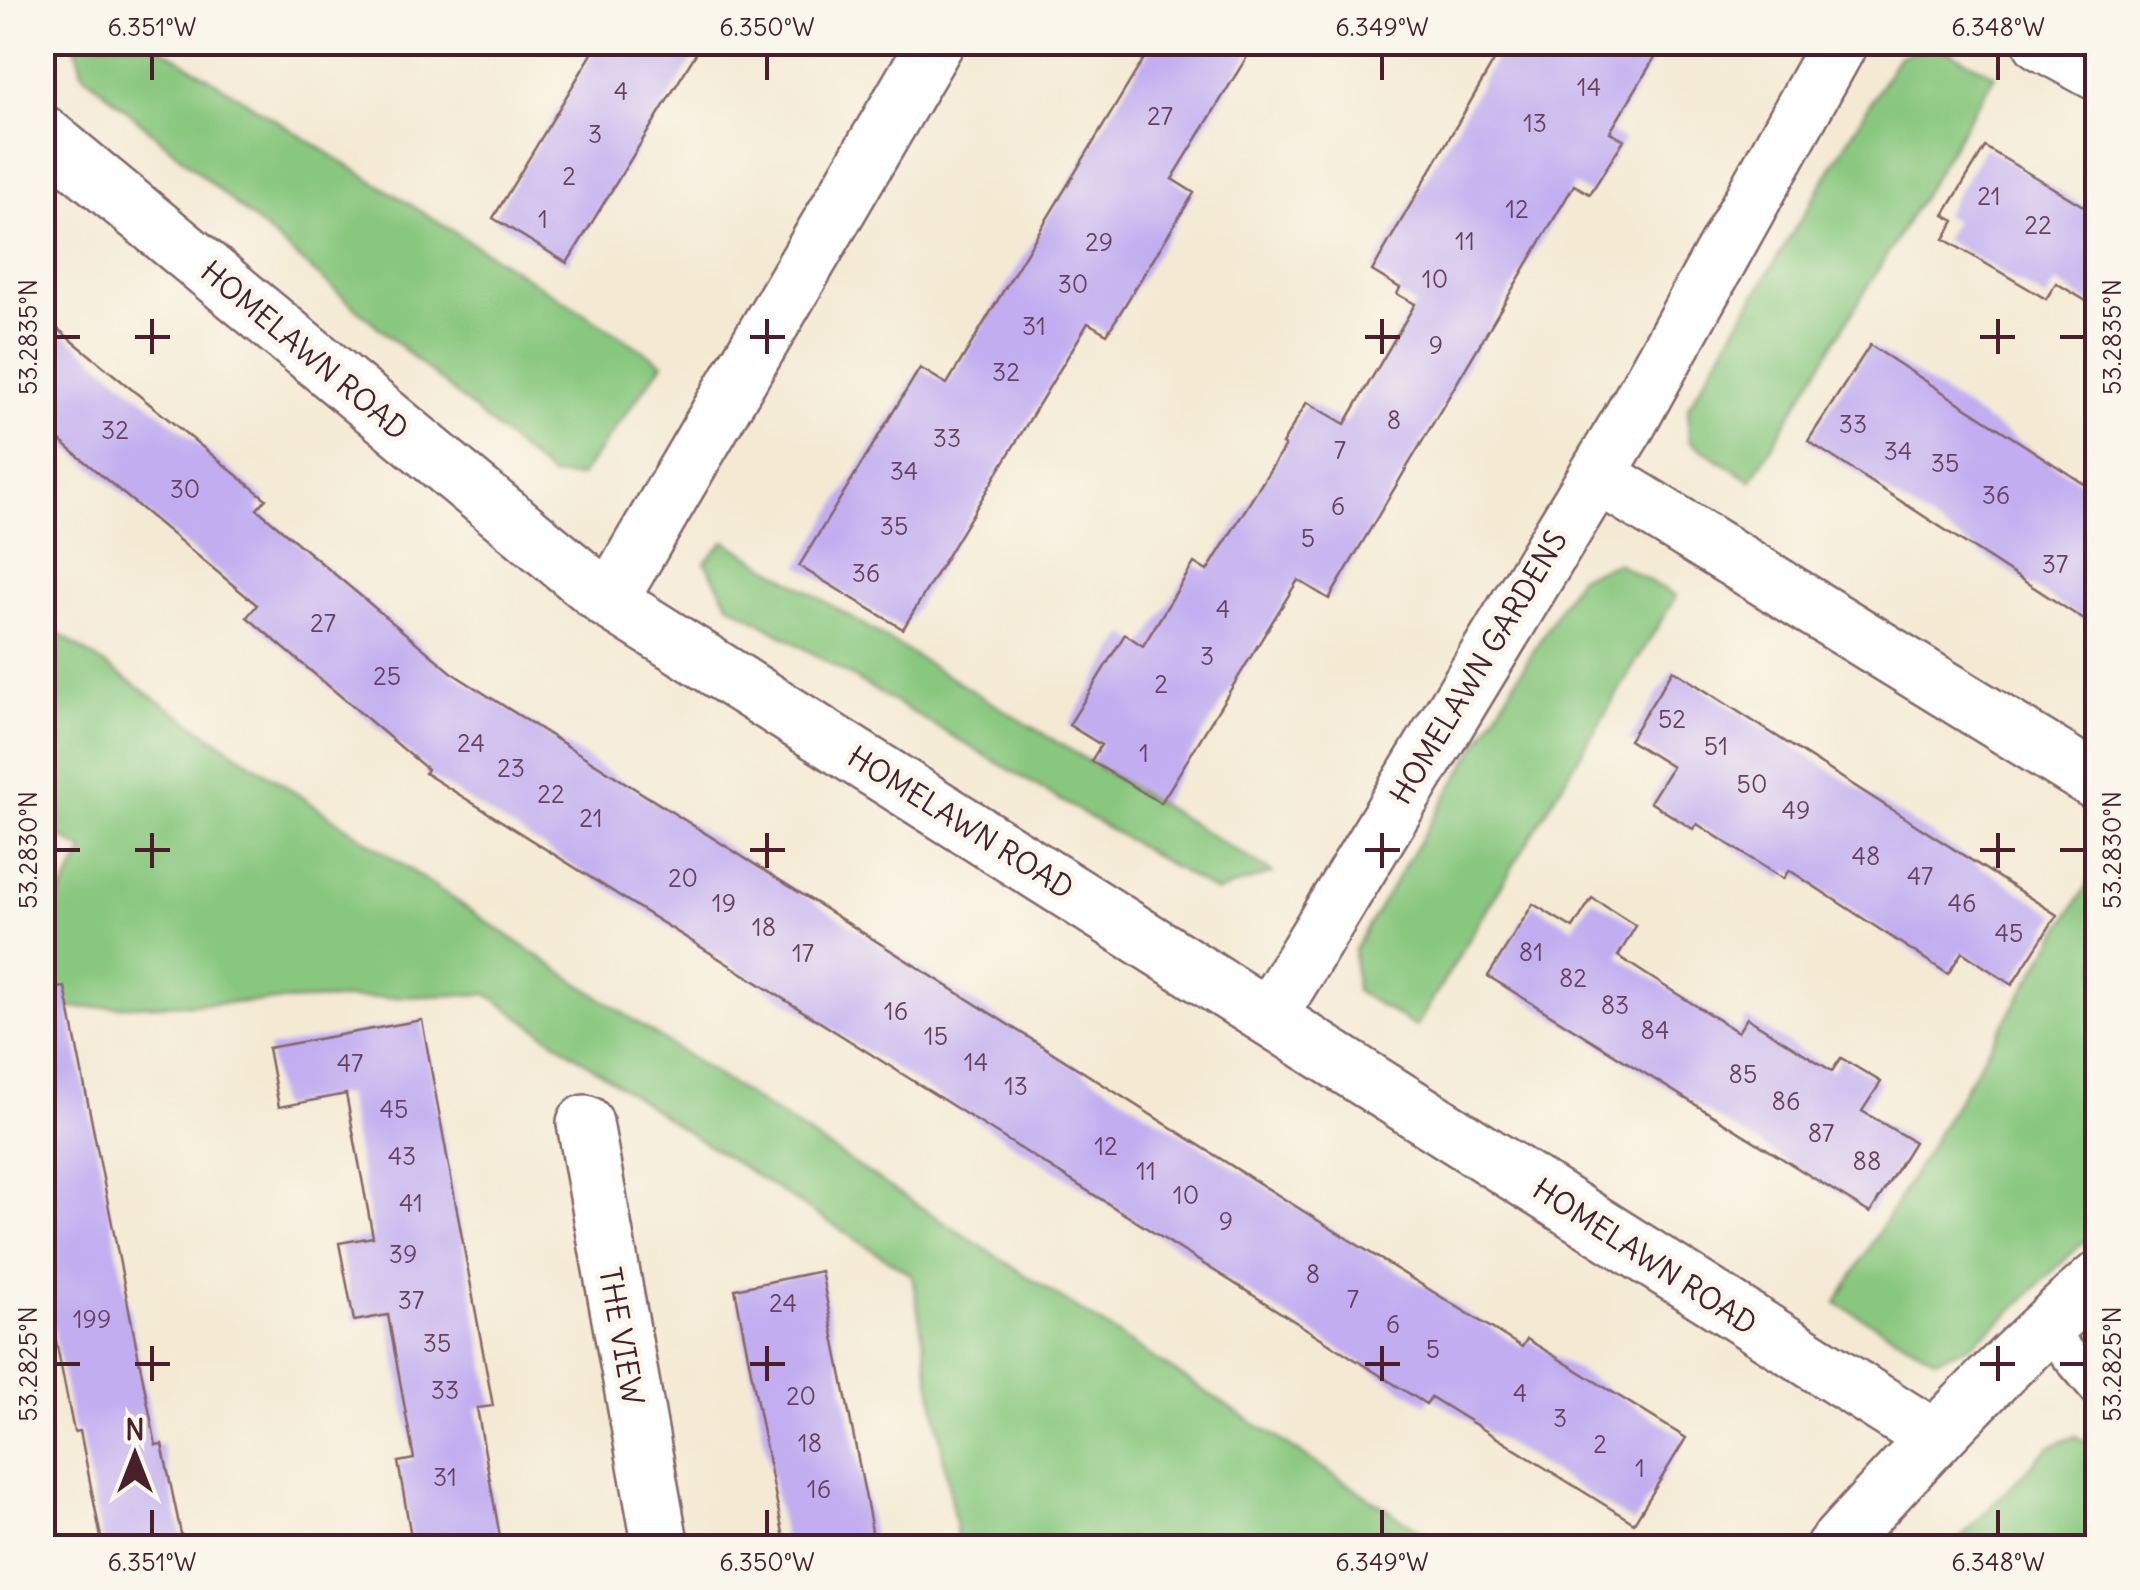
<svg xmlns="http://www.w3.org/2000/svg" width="2140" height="1590" font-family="Delius,sans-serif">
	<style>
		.green { fill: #88c77e; stroke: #697354; stroke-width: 2.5 }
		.building { fill: #c1adf0 }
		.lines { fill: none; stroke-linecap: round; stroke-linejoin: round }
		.lane-casing { stroke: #866666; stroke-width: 40 }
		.street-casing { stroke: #866666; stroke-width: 60 }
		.secondary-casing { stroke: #866666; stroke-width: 60 }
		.lane { stroke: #fff; stroke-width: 35 }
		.street { stroke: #fff; stroke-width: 55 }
		.secondary { stroke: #fff; stroke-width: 55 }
		.ticks { fill: none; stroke: #4a1f2b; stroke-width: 4 }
		.labels { text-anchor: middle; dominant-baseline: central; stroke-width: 10; stroke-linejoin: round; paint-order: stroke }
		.number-label { font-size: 25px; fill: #68425c }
		.street-label { font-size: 30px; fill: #4a1f2b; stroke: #fbf7ec }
		.neatline { fill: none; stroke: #4a1f2b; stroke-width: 4 }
		.ticks-label { font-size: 25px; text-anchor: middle; fill: #4a1f2b }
	</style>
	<rect width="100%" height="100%" fill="#fbf7ec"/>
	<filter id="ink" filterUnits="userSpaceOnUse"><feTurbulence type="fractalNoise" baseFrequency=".01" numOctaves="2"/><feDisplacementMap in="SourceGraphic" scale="20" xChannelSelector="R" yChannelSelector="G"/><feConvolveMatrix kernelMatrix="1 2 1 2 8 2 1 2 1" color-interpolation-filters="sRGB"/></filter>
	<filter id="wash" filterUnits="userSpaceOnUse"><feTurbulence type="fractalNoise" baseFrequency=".0048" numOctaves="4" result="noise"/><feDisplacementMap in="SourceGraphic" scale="40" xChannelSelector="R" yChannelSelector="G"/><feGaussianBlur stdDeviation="2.25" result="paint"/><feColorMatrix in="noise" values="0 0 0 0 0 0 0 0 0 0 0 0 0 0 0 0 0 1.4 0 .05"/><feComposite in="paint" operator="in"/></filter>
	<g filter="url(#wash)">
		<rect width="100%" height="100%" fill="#f4ead4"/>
		<path class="green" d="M 75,43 L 153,43 L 663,363 L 580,477 L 551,476 L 82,72 Z
			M 1934,44 L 1995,75 L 1751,481 L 1689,441 L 1688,407 L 1898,57 Z
			M 725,541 L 1273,873 L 1216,892 L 729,604 L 705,562 Z
			M 1617,563 L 1676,596 L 1416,1027 L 1356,991 L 1354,950 L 1578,577 Z
			M 43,623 L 666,1042 L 1445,1547 L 959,1547 L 912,1275 L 673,1123 L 487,994 L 43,1009 L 43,925 L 84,851 L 43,825 Z
			M 2097,868 L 2097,1229 L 2003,1319 L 1971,1345 L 1936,1359 L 1836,1303 Z
			M 2076,1436 L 2097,1448 L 2097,1547 L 1952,1547 L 2049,1447 Z"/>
		<g id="blocks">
			<path class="building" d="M 599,42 L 703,42 L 567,263 L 493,218 Z
				M 1154,42 L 1256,42 L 1172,179 L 1194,193 L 1107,334 L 1088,323 L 903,629 L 799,566 L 920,368 L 947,384 Z
				M 1505,42 L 1664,42 L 1610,132 L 1624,140 L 1590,194 L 1574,185 L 1329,599 L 1298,580 L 1161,803 L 1091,761 L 1101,745 L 1069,725 L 1125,634 L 1143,646 L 1194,563 L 1207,571 L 1285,446 L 1282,444 L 1307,402 L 1345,424 L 1415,304 L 1397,294 L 1400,288 L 1372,271 Z
				M 1985,147 L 2098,215 L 2098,308 L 2056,283 L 2046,299 L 1944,239 L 1955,221 L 1944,215 Z
				M 42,316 L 266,499 L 257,509 L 455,675 L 1319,1221 L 1522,1347 L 1527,1339 L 1686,1438 L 1634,1523 L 1431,1397 L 1426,1404 L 1386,1379 L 425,773 L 427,769 L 247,617 L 257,605 L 42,426 Z
				M 1870,345 L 2098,493 L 2098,629 L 1808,441 Z
				M 1673,670 L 2057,915 L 2012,985 L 1962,952 L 1948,974 L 1789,870 L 1783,879 L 1697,824 L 1693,829 L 1650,802 L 1672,767 L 1629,740 Z
				M 1592,898 L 1636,926 L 1618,956 L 1658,982 L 1738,1032 L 1747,1018 L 1832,1071 L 1841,1058 L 1881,1082 L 1862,1111 L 1914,1142 L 1870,1213 L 1488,976 L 1533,904 L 1573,928 Z
				M 65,987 L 156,1445 L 162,1444 L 184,1548 L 103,1548 L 80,1431 L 74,1432 L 42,1270 L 42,989 Z
				M 422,1020 L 493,1406 L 477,1408 L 502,1548 L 413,1548 L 398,1462 L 414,1459 L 388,1315 L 354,1321 L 339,1243 L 373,1237 L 346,1094 L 279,1107 L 268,1048 Z
				M 821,1271 L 867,1504 L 875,1548 L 786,1548 L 762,1428 L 735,1289 Z"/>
		</g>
	</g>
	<g filter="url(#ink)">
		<use href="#blocks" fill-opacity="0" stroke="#866666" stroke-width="2.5"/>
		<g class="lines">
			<g class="lane-casing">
				<path id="lane" d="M 2045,1327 L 2098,1389"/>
			</g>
			<g class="street-casing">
				<path id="street" d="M 2041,42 L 2098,73
					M 42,133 L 609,601 L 1933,1437
					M 1597,475 L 2098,783
					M 609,601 L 936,42
					M 1269,1016 L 1628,424 L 1840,42
					M 585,1123 L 661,1548"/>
			</g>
			<g class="secondary-casing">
				<path id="secondary" d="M 1833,1548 C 1918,1455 2003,1363 2098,1280"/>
			</g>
			<use href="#lane" class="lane"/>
			<use href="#street" class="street"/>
			<use href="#secondary" class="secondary"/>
		</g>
	</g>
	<path class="ticks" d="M 152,55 L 152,80M 767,55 L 767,80M 1382,55 L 1382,80M 1998,55 L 1998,80M 152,319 L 152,354M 767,319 L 767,354M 1382,319 L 1382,354M 1998,319 L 1998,354M 55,337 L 80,337M 135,337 L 170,337M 750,337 L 785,337M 1365,337 L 1400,337M 1980,337 L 2015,337M 2060,337 L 2085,337M 152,833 L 152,868M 767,833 L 767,868M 1382,833 L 1382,868M 1998,833 L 1998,868M 55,850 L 80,850M 135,850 L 170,850M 750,850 L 785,850M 1365,850 L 1400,850M 1980,850 L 2015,850M 2060,850 L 2085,850M 152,1346 L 152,1381M 767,1346 L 767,1381M 1382,1346 L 1382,1381M 1998,1346 L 1998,1381M 55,1364 L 80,1364M 135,1364 L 170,1364M 750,1364 L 785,1364M 1365,1364 L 1400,1364M 1980,1364 L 2015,1364M 2060,1364 L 2085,1364M 152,1510 L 152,1535M 767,1510 L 767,1535M 1382,1510 L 1382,1535M 1998,1510 L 1998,1535"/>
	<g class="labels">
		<g class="number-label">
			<text x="1589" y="87">14</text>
			<text x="621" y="91">4</text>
			<text x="1160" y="116">27</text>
			<text x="1535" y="123">13</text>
			<text x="595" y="134">3</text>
			<text x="569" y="176">2</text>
			<text x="1989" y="196">21</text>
			<text x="1517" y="209">12</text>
			<text x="543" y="219">1</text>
			<text x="2038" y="225">22</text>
			<text x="1465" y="241">11</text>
			<text x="1099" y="242">29</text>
			<text x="1435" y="279">10</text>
			<text x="1073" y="284">30</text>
			<text x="1034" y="326">31</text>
			<text x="1436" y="345">9</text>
			<text x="1006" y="372">32</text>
			<text x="1394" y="420">8</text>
			<text x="1853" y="424">33</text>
			<text x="115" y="430">32</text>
			<text x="947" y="438">33</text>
			<text x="1340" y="450">7</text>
			<text x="1898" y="451">34</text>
			<text x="1945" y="463">35</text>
			<text x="904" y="471">34</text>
			<text x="185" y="489">30</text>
			<text x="1996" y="495">36</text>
			<text x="1338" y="506">6</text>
			<text x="894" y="526">35</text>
			<text x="1308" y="538">5</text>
			<text x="2055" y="564">37</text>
			<text x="866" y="573">36</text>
			<text x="1223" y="609">4</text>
			<text x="323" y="623">27</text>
			<text x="1207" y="656">3</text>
			<text x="387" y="676">25</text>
			<text x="1161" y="684">2</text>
			<text x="1672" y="719">52</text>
			<text x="471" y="743">24</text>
			<text x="1716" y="746">51</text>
			<text x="1144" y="753">1</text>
			<text x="511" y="768">23</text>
			<text x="1752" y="784">50</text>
			<text x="551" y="794">22</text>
			<text x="1796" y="810">49</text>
			<text x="591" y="818">21</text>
			<text x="1866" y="856">48</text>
			<text x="1920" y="876">47</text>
			<text x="683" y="878">20</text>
			<text x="724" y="903">19</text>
			<text x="1962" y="903">46</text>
			<text x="764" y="927">18</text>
			<text x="2009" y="933">45</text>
			<text x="1531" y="952">81</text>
			<text x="803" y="953">17</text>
			<text x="1573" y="978">82</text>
			<text x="1615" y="1005">83</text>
			<text x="896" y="1011">16</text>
			<text x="1655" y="1030">84</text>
			<text x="936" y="1036">15</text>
			<text x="976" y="1062">14</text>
			<text x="350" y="1063">47</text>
			<text x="1743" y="1074">85</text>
			<text x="1016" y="1086">13</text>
			<text x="1786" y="1101">86</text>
			<text x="394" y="1109">45</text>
			<text x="1821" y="1133">87</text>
			<text x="1106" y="1146">12</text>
			<text x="402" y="1156">43</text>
			<text x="1867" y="1161">88</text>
			<text x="1146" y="1171">11</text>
			<text x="1186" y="1195">10</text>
			<text x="411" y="1203">41</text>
			<text x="1226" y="1221">9</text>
			<text x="403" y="1254">39</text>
			<text x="1313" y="1274">8</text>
			<text x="1353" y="1299">7</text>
			<text x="411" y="1300">37</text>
			<text x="783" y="1303">24</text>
			<text x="92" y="1319">199</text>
			<text x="1393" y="1324">6</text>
			<text x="437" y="1343">35</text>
			<text x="1433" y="1349">5</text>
			<text x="445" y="1390">33</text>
			<text x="1520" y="1393">4</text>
			<text x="801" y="1396">20</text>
			<text x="1560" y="1418">3</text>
			<text x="810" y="1443">18</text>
			<text x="1600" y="1444">2</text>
			<text x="1640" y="1468">1</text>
			<text x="445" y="1477">31</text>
			<text x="819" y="1489">16</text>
		</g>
		<g class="street-label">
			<text transform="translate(305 350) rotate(40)">HOMELAWN ROAD</text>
			<text transform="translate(1478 667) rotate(-59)">HOMELAWN GARDENS</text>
			<text transform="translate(961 822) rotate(32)">HOMELAWN ROAD</text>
			<text transform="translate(1645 1256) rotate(33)">HOMELAWN ROAD</text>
			<text transform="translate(622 1336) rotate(80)">THE VIEW</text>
		</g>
	</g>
	<rect width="2140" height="1590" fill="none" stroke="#fbf7ec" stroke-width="110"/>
	<g transform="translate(135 1455)" stroke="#fbf7ec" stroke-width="8" paint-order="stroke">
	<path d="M0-8L18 38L0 25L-18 38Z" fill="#4a1f2b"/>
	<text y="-15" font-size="28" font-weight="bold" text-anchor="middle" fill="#4a1f2b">N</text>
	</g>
	<rect x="55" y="55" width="2030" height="1480" class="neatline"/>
	<g class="ticks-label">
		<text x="152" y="36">6.351°W</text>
		<text x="767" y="36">6.350°W</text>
		<text x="1382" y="36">6.349°W</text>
		<text x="1998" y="36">6.348°W</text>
		<text transform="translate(28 337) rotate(-90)" y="9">53.2835°N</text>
		<text transform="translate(2112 337) rotate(-90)" y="9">53.2835°N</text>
		<text transform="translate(28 850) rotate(-90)" y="9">53.2830°N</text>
		<text transform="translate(2112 850) rotate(-90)" y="9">53.2830°N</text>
		<text transform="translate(28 1364) rotate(-90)" y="9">53.2825°N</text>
		<text transform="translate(2112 1364) rotate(-90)" y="9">53.2825°N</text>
		<text x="152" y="1571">6.351°W</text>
		<text x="767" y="1571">6.350°W</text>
		<text x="1382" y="1571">6.349°W</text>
		<text x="1998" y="1571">6.348°W</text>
	</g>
</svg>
